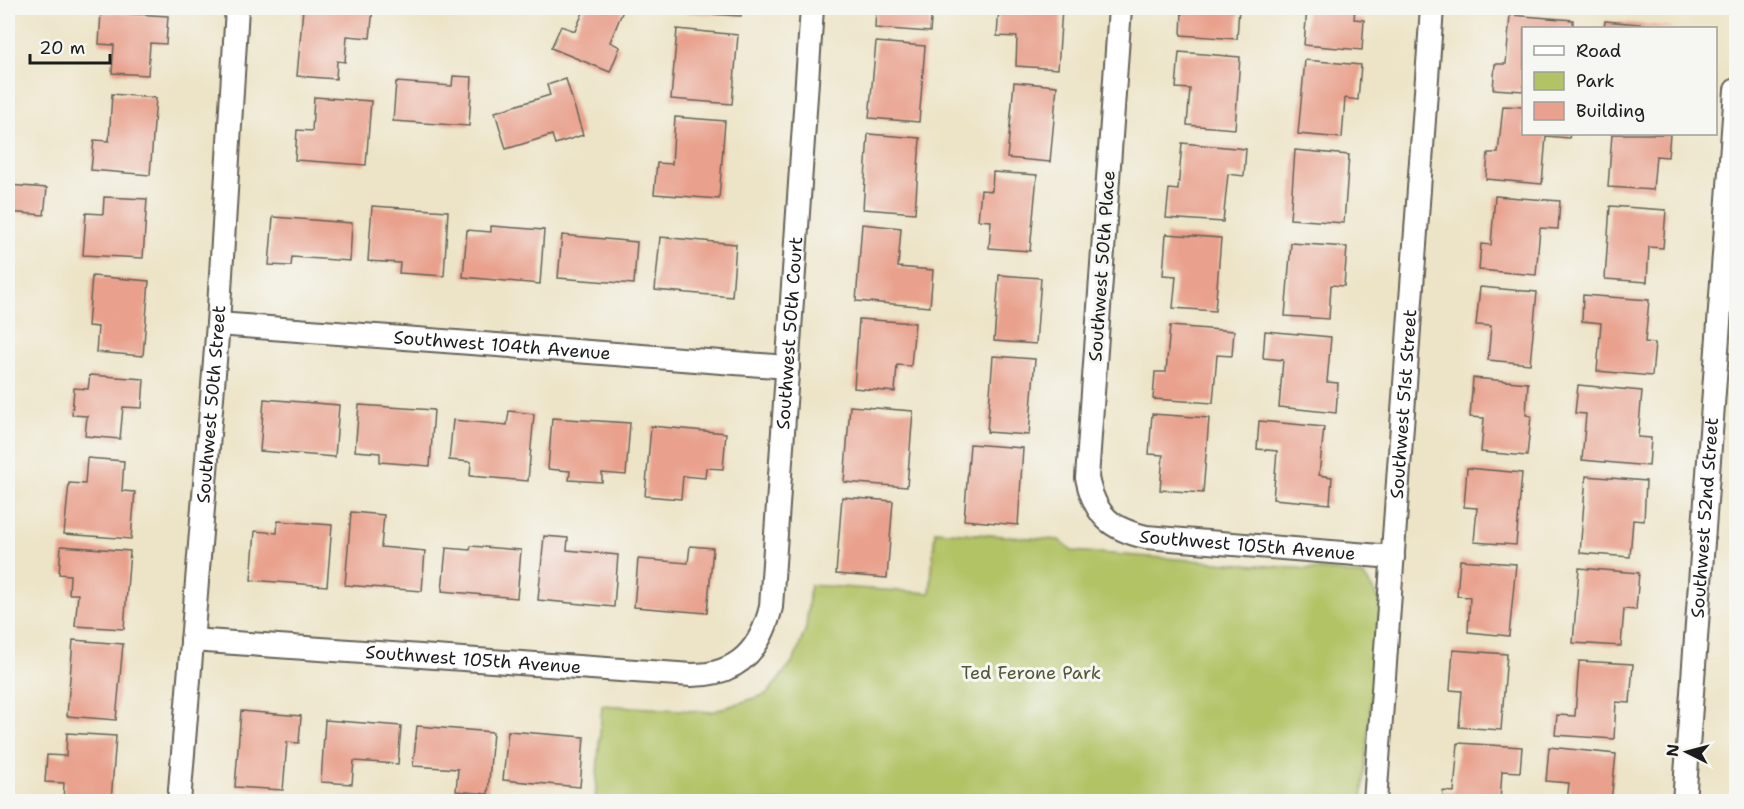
<svg xmlns="http://www.w3.org/2000/svg" width="1744" height="809" font-family="'Shantell Sans',sans-serif">
	<style>
		.green { fill: #b2c366; stroke: #677041; stroke-width: 1.5 }
		.building { fill: #e9a18d }
		.lines { fill: none; stroke-linecap: round; stroke-linejoin: round }
		.minor-casing { stroke: #656258; stroke-width: 26 }
		.minor { stroke: #fff; stroke-width: 22 }
		.labels { text-anchor: middle; dominant-baseline: central; stroke-width: 6; stroke-linejoin: round; paint-order: stroke }
		.street-label { font-size: 18px; fill: #1c1c1c; stroke: #f6f6f2 }
		.park-label { font-size: 18px; fill: #505636; stroke: #f6f6f2 }
	</style>
	<rect width="100%" height="100%" fill="#f6f6f2"/>
	<filter id="ink" filterUnits="userSpaceOnUse"><feTurbulence type="fractalNoise" baseFrequency=".0167" numOctaves="2"/><feDisplacementMap in="SourceGraphic" scale="12" xChannelSelector="R" yChannelSelector="G"/><feConvolveMatrix kernelMatrix="1 2 1 2 8 2 1 2 1" color-interpolation-filters="sRGB"/></filter>
	<filter id="wash" filterUnits="userSpaceOnUse"><feTurbulence type="fractalNoise" baseFrequency=".008" numOctaves="4" result="noise"/><feDisplacementMap in="SourceGraphic" scale="24" xChannelSelector="R" yChannelSelector="G"/><feGaussianBlur stdDeviation="1.35" result="paint"/><feColorMatrix in="noise" values="0 0 0 0 0 0 0 0 0 0 0 0 0 0 0 0 0 1.4 0 .05"/><feComposite in="paint" operator="in"/></filter>
	<g filter="url(#wash)">
		<rect width="100%" height="100%" fill="#ede4c7"/>
		<path class="green" d="M 935,531 L 1059,540 L 1072,551 L 1334,571 L 1364,576 L 1380,600 L 1362,801 L 595,802 L 602,705 L 712,712 L 767,694 L 794,660 L 806,628 L 810,585 L 930,593 Z"/>
		<g id="blocks">
			<path class="building" d="M 303,8 L 373,8 L 370,38 L 347,36 L 345,62 L 337,61 L 336,79 L 297,76 Z
				M 585,8 L 624,8 L 610,42 L 620,47 L 610,72 L 551,48 L 561,26 L 575,31 Z
				M 681,8 L 742,8 L 741,16 L 680,12 Z
				M 876,8 L 932,8 L 930,32 L 875,28 Z
				M 999,8 L 1062,8 L 1058,69 L 1016,66 L 1017,37 L 997,36 Z
				M 1194,8 L 1239,8 L 1237,39 L 1181,35 L 1182,10 L 1194,11 Z
				M 1307,8 L 1355,8 L 1354,19 L 1364,20 L 1362,50 L 1304,45 Z
				M 101,12 L 168,16 L 166,44 L 150,43 L 148,75 L 112,73 L 114,45 L 99,44 Z
				M 1510,15 L 1573,20 L 1573,28 L 1524,28 L 1524,91 L 1493,89 L 1495,64 L 1506,64 Z
				M 1605,21 L 1672,27 L 1672,28 L 1604,28 Z
				M 677,29 L 738,35 L 732,104 L 671,99 Z
				M 876,42 L 925,46 L 919,122 L 869,118 Z
				M 1179,52 L 1240,57 L 1235,129 L 1187,125 L 1190,89 L 1176,88 Z
				M 1305,60 L 1361,65 L 1358,100 L 1345,98 L 1342,138 L 1298,134 Z
				M 453,76 L 472,77 L 469,126 L 393,121 L 396,82 L 452,86 Z
				M 566,79 L 583,135 L 555,144 L 552,135 L 506,149 L 495,112 L 550,95 L 547,85 Z
				M 1014,82 L 1057,86 L 1050,162 L 1007,158 Z
				M 112,94 L 156,98 L 150,175 L 91,170 L 94,140 L 109,141 Z
				M 314,97 L 371,101 L 366,165 L 295,160 L 297,130 L 312,131 Z
				M 1503,106 L 1524,107 L 1524,134 L 1570,134 L 1569,138 L 1546,136 L 1542,184 L 1486,179 L 1488,153 L 1498,153 Z
				M 675,117 L 725,121 L 719,199 L 654,194 L 657,163 L 672,164 Z
				M 868,134 L 920,138 L 915,213 L 863,209 Z
				M 1612,134 L 1670,134 L 1668,157 L 1656,156 L 1653,190 L 1608,187 Z
				M 1182,143 L 1246,149 L 1244,176 L 1228,174 L 1223,222 L 1166,218 L 1169,189 L 1178,190 Z
				M 1295,150 L 1349,155 L 1344,223 L 1290,219 Z
				M 993,172 L 1037,175 L 1030,251 L 989,248 L 991,221 L 978,220 L 981,190 L 992,191 Z
				M 8,185 L 47,188 L 44,215 L 8,212 Z
				M 1495,196 L 1560,201 L 1558,229 L 1540,228 L 1536,275 L 1479,270 L 1481,244 L 1491,245 Z
				M 104,197 L 147,199 L 143,258 L 83,255 L 86,213 L 103,214 Z
				M 372,206 L 448,211 L 444,276 L 399,273 L 400,263 L 368,261 Z
				M 1610,206 L 1666,210 L 1663,248 L 1649,247 L 1647,282 L 1605,279 Z
				M 273,217 L 352,223 L 350,261 L 292,257 L 291,266 L 269,265 Z
				M 862,224 L 901,228 L 898,267 L 933,270 L 930,307 L 856,301 Z
				M 491,226 L 544,230 L 540,284 L 463,277 L 467,230 L 491,232 Z
				M 1166,234 L 1221,238 L 1215,311 L 1173,308 L 1176,276 L 1163,275 Z
				M 562,235 L 637,242 L 634,284 L 558,278 Z
				M 660,237 L 736,244 L 732,297 L 655,290 Z
				M 1291,243 L 1347,247 L 1344,286 L 1331,285 L 1329,319 L 1285,316 Z
				M 999,275 L 1041,278 L 1036,344 L 994,341 Z
				M 92,276 L 149,281 L 143,356 L 96,352 L 98,327 L 88,326 Z
				M 1480,287 L 1537,292 L 1530,364 L 1488,360 L 1491,326 L 1476,325 Z
				M 1583,295 L 1649,300 L 1645,342 L 1655,343 L 1652,376 L 1597,371 L 1601,323 L 1582,321 Z
				M 859,319 L 915,323 L 911,366 L 897,365 L 895,392 L 854,388 Z
				M 1170,326 L 1234,331 L 1232,356 L 1217,355 L 1213,403 L 1153,399 L 1155,372 L 1166,372 Z
				M 1265,331 L 1331,337 L 1327,382 L 1338,383 L 1336,413 L 1279,407 L 1283,360 L 1263,358 Z
				M 993,356 L 1035,359 L 1029,435 L 987,432 Z
				M 90,375 L 144,379 L 142,408 L 123,407 L 120,439 L 85,436 L 87,416 L 72,415 L 74,388 L 88,389 Z
				M 1473,378 L 1528,383 L 1526,415 L 1531,416 L 1527,456 L 1481,452 L 1484,418 L 1470,417 Z
				M 1578,385 L 1642,391 L 1638,437 L 1651,438 L 1649,466 L 1582,460 L 1586,414 L 1575,413 Z
				M 264,399 L 339,405 L 335,457 L 260,451 Z
				M 359,405 L 434,410 L 430,466 L 380,462 L 380,453 L 355,451 Z
				M 850,406 L 913,411 L 907,487 L 844,482 Z
				M 509,411 L 534,414 L 528,481 L 470,476 L 471,462 L 449,460 L 453,420 L 507,425 Z
				M 1152,414 L 1209,418 L 1203,493 L 1160,490 L 1163,455 L 1149,454 Z
				M 552,418 L 630,423 L 626,475 L 602,473 L 602,482 L 569,480 L 570,471 L 548,469 Z
				M 1259,421 L 1324,427 L 1319,475 L 1332,477 L 1330,504 L 1273,499 L 1277,451 L 1257,449 Z
				M 651,426 L 726,433 L 723,469 L 706,468 L 705,478 L 683,476 L 681,499 L 645,496 Z
				M 970,444 L 1023,448 L 1018,525 L 964,520 Z
				M 87,458 L 124,461 L 122,491 L 135,492 L 131,539 L 64,534 L 69,483 L 85,484 Z
				M 1467,468 L 1522,473 L 1516,545 L 1474,542 L 1477,508 L 1464,507 Z
				M 1586,476 L 1646,481 L 1644,521 L 1633,520 L 1630,557 L 1580,553 Z
				M 842,497 L 893,501 L 887,578 L 836,574 Z
				M 351,512 L 384,515 L 381,547 L 425,551 L 422,591 L 345,585 Z
				M 278,521 L 332,525 L 327,586 L 251,580 L 255,531 L 277,533 Z
				M 544,536 L 568,538 L 567,550 L 618,555 L 614,607 L 538,600 Z
				M 61,546 L 130,551 L 124,629 L 75,626 L 78,594 L 69,594 L 70,575 L 59,574 Z
				M 471,546 L 521,550 L 517,598 L 442,591 L 446,548 L 470,550 Z
				M 690,546 L 713,548 L 707,613 L 634,607 L 638,559 L 688,563 Z
				M 1460,560 L 1516,564 L 1509,636 L 1468,632 L 1470,597 L 1457,596 Z
				M 1579,568 L 1639,573 L 1636,610 L 1624,609 L 1621,646 L 1573,643 Z
				M 73,640 L 123,644 L 116,720 L 67,716 Z
				M 1453,650 L 1507,654 L 1501,730 L 1459,727 L 1462,691 L 1450,690 Z
				M 1579,661 L 1633,664 L 1630,703 L 1616,702 L 1614,739 L 1555,735 L 1557,715 L 1575,716 Z
				M 241,711 L 301,716 L 299,743 L 287,742 L 283,790 L 235,787 Z
				M 325,720 L 401,726 L 398,764 L 354,761 L 352,784 L 321,782 Z
				M 417,726 L 493,732 L 488,794 L 456,791 L 458,769 L 413,766 Z
				M 508,731 L 584,737 L 580,787 L 503,780 Z
				M 67,733 L 116,736 L 111,802 L 63,802 L 64,783 L 45,782 L 47,755 L 66,756 Z
				M 1458,743 L 1522,747 L 1520,772 L 1502,771 L 1500,802 L 1442,802 L 1443,791 L 1454,792 Z
				M 1549,747 L 1616,754 L 1611,802 L 1567,802 L 1569,783 L 1546,781 Z"/>
		</g>
	</g>
	<g filter="url(#ink)">
		<use href="#blocks" fill-opacity="0" stroke="#656258" stroke-width="1.5"/>
		<g class="lines">
			<g class="minor-casing">
				<g id="minor">
					<path id="s1" d="M 1120,8 L 1087,478 C 1095,515 1110,529 1146,537 L 1393,557"/>
					<path id="s2" d="M 218,324 L 788,367"/>
					<path id="s3" d="M 192,640 L 692,675 C 738,675 761,649 771,607 L 812,8"/>
					<path id="s4" d="M 179,802 L 218,324 L 237,8"/>
					<path id="s5" d="M 1375,802 L 1432,8"/>
					<path id="s6" d="M 1684,802 L 1736,90"/>
				</g>
			</g>
			<use href="#minor" class="minor"/>
		</g>
	</g>
	<g class="labels">
		<g class="street-label">
			<text transform="translate(1102 266) rotate(-86)">Southwest 50th Place</text>
			<text stroke="none"><textPath href="#s3" startOffset="890">Southwest 50th Court</textPath></text>
			<text stroke="none"><textPath href="#s2" startOffset="285">Southwest 104th Avenue</textPath></text>
			<text stroke="none"><textPath href="#s5" startOffset="399">Southwest 51st Street</textPath></text>
			<text stroke="none"><textPath href="#s4" startOffset="399">Southwest 50th Street</textPath></text>
			<text stroke="none"><textPath href="#s6" startOffset="285">Southwest 52nd Street</textPath></text>
			<text stroke="none"><textPath href="#s1" startOffset="663">Southwest 105th Avenue</textPath></text>
			<text stroke="none"><textPath href="#s3" startOffset="282">Southwest 105th Avenue</textPath></text>
		</g>
		<g class="park-label">
			<text x="1031" y="673">Ted Ferone Park</text>
		</g>
	</g>
	<rect width="1744" height="809" fill="none" stroke="#f6f6f2" stroke-width="30"/>
	<rect x="1522" y="27" width="195" height="108" fill="#f6f6f2" stroke="#9f9f9c" stroke-width="1.5"/>
	<rect x="1534" y="46" width="30" height="9" fill="#ffffff" stroke="#9f9f9c" stroke-width="1.5"/>
	<text x="1576" y="57" font-size="18" fill="#1c1c1c">Road</text>
	<rect x="1534" y="72" width="30" height="18" fill="#b2c366" stroke="#9f9f9c" stroke-width="1.5"/>
	<text x="1576" y="87" font-size="18" fill="#1c1c1c">Park</text>
	<rect x="1534" y="102" width="30" height="18" fill="#e9a18d" stroke="#9f9f9c" stroke-width="1.5"/>
	<text x="1576" y="117" font-size="18" fill="#1c1c1c">Building</text>
	<g transform="translate(1687 752) rotate(276)" stroke="#f6f6f2" stroke-width="4.5" paint-order="stroke">
	<path d="M0-4.5L10 22L0 15L-10 22Z" fill="#1c1c1c"/>
	<text y="-9" font-size="16" font-weight="bold" text-anchor="middle" fill="#1c1c1c">N</text>
	</g>
	<path d="M30 54v9h80v-9" fill="none" stroke="#1c1c1c" stroke-width="3"/>
	<text x="39" y="54" font-size="18" fill="#1c1c1c" stroke="#f6f6f2" stroke-width="4.5" paint-order="stroke">20 m</text>
</svg>
